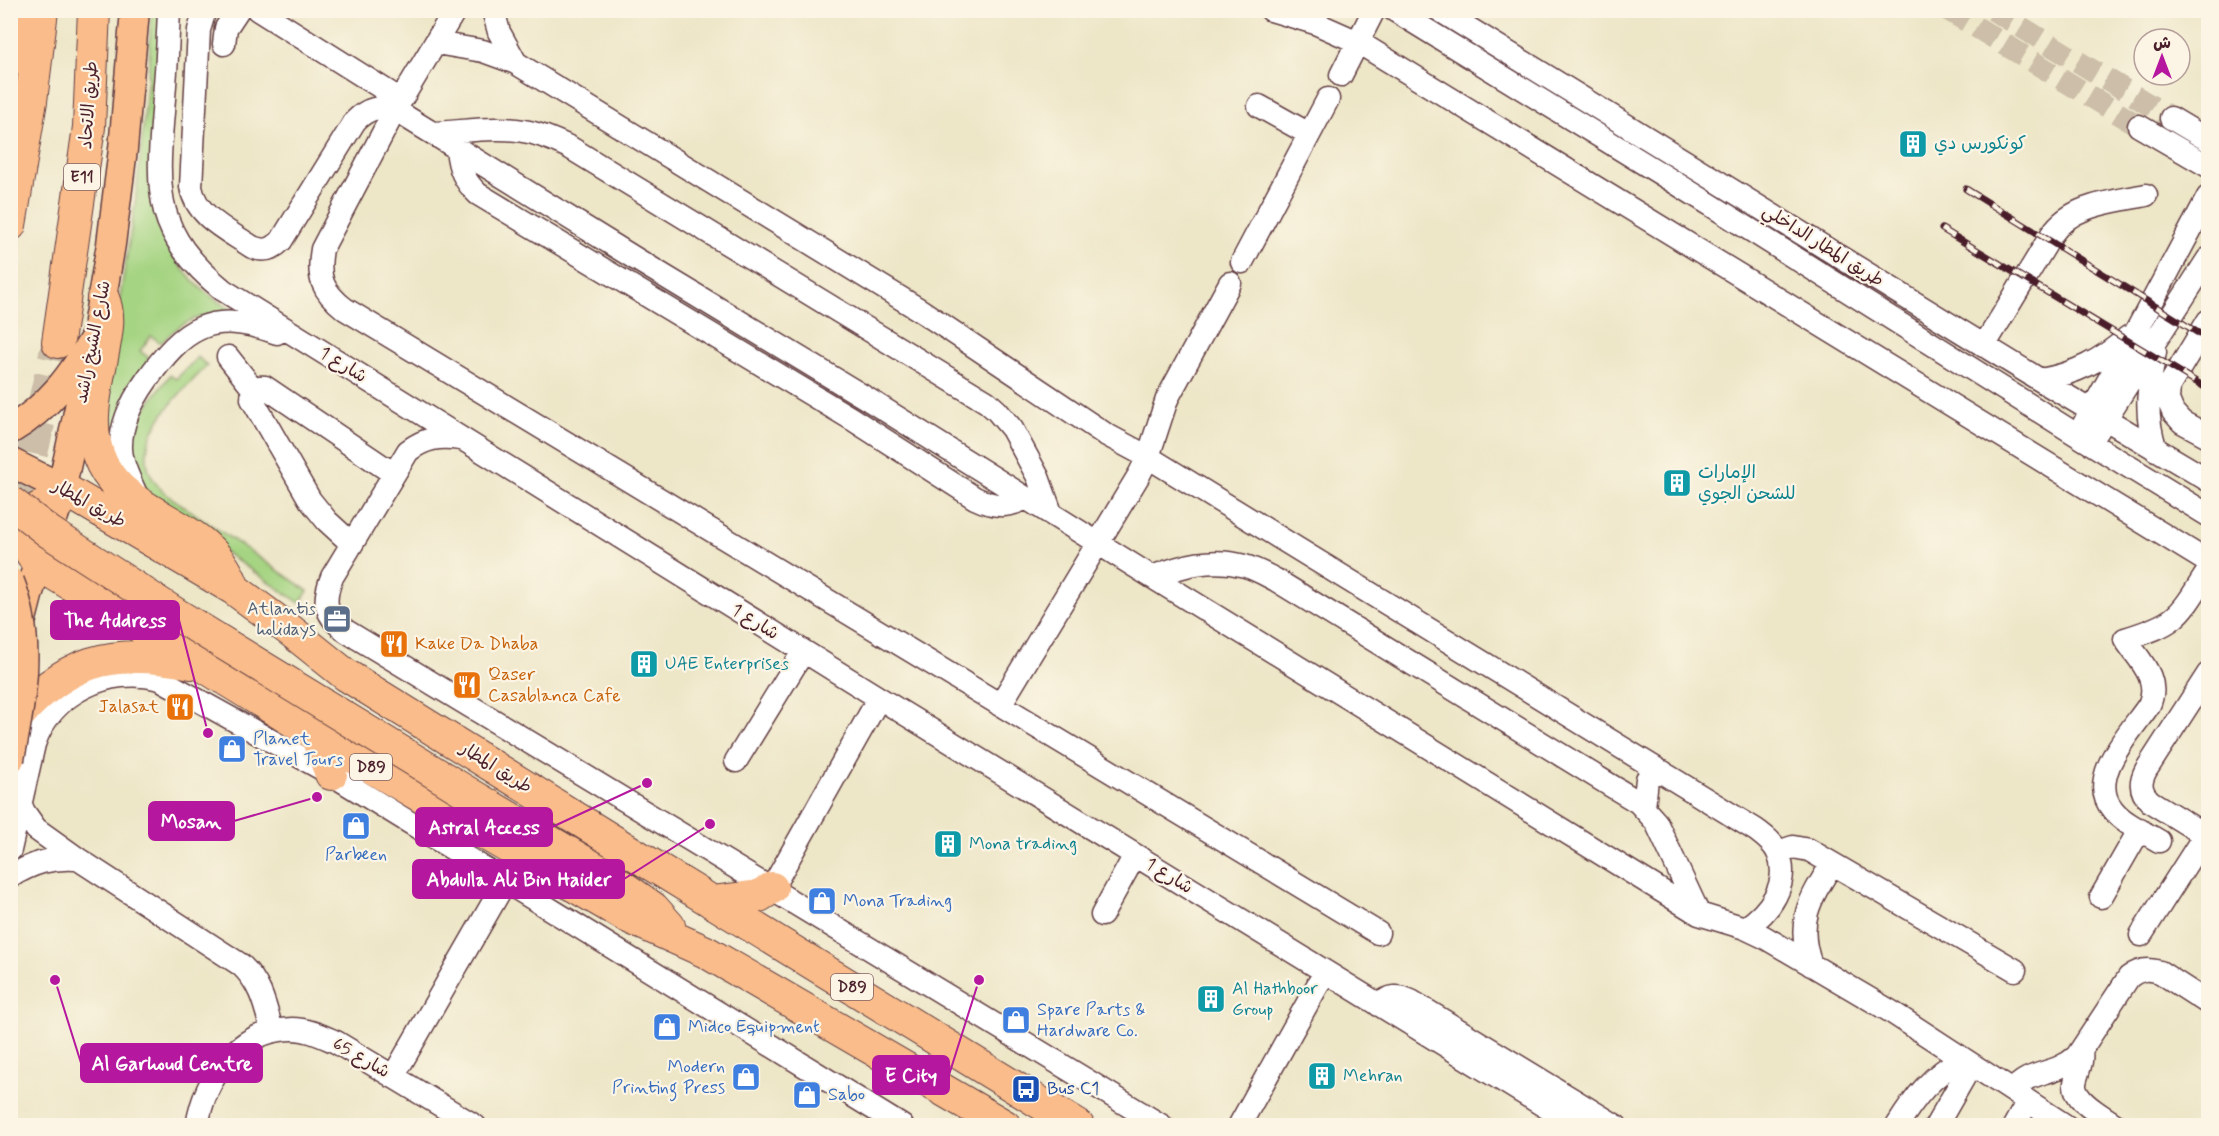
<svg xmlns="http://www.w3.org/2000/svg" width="2219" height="1136" font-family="Mynerve,'Playpen Sans Arabic',sans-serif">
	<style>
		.green { fill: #a5d482; stroke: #787a56; stroke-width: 1.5 }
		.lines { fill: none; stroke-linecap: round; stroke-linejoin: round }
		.minor-tunnel { stroke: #ccbea8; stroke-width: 22; stroke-dasharray: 22 11; stroke-linecap: butt }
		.highway-tunnel { stroke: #ccbea8; stroke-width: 32; stroke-dasharray: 32 16; stroke-linecap: butt }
		.minor-casing { stroke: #623d42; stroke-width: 25 }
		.major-casing { stroke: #623d42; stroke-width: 31 }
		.highway-casing { stroke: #623d42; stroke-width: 34 }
		.minor { stroke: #fff; stroke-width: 22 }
		.major { stroke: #f9bc8a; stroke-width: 28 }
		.highway { stroke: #f9bc8a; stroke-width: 32 }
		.rail-casing { stroke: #4a1f2b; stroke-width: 7 }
		.rail { stroke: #fcf5e5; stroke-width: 4.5; stroke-dasharray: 14; stroke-linecap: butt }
		.major-bridge-casing { stroke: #623d42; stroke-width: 31; stroke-linecap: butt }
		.highway-bridge-casing { stroke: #623d42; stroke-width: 34; stroke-linecap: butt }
		.major-bridge { stroke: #f9bc8a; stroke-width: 28 }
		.highway-bridge { stroke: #f9bc8a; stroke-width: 32 }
		.labels { text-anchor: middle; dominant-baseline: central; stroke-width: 4.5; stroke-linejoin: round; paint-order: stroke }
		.shield { fill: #fcf5e5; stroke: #7f5f63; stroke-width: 1.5 }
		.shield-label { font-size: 16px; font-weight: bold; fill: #4a1f2b }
		.street-label { font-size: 18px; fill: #4a1f2b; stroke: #fcf5e5 }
		.culture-label { font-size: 18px; fill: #0d838f; stroke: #fcf5e5; text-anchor: start }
		.service-label { font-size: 18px; fill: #4e5e75; stroke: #fcf5e5; text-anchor: end }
		.food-label { font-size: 18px; fill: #c56008; stroke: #fcf5e5; text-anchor: start }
		.shop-label { font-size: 18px; fill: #366cbe; stroke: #fcf5e5; text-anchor: start }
		.transit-label { font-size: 18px; fill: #164399; stroke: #fcf5e5; text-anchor: start }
		.leader { fill: none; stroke: #b5179e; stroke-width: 2 }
		.callout-dot { fill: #b5179e; stroke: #fcf5e5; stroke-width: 2 }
		.callout { fill: #b5179e; stroke: #b5179e; stroke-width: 2 }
		.callout-label { font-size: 20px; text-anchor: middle; font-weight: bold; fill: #fff }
	</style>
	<rect width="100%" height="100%" fill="#fcf5e5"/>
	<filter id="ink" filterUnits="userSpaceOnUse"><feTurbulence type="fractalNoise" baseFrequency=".0167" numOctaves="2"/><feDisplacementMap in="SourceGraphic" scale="12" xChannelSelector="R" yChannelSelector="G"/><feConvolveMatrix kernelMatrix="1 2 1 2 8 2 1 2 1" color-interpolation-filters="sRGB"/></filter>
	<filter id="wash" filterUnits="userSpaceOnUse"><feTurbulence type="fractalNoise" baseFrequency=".008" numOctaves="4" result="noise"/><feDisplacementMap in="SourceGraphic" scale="24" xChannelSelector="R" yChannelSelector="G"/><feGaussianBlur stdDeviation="1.35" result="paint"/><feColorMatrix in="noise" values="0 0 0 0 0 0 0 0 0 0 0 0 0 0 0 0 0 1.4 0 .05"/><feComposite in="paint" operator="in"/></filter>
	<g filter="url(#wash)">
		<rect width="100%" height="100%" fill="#ede6c7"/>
		<path class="green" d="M 151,11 L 162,11 L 155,216 C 169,260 195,290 235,312 C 203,314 184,318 161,343 L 151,336 L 140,351 L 149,358 L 111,445 L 104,397 L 136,198 L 149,67 Z
			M 198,357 L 207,366 C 175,398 116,451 166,494 L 308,591 L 300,603 L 146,499 L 134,474 L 131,438 L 143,411 L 170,375 L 176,379 Z"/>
	</g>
	<g filter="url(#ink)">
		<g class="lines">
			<path class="minor-tunnel" d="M 1948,10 L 2139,126
				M 1993,10 L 2171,118"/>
			<path class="highway-tunnel" d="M 10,547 L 58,342"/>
			<g class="minor-casing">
				<path id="minor" d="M 169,10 C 168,44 166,78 163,112 C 156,194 155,234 223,290 L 879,698 L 1577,1126
					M 205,10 L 199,30 L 191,187 C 196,217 229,231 252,247 C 264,252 272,250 281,241 L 355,121 C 368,108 378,106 395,110 L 636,259 L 866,398 L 1152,577 L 1699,914 L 1745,928 L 1764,937 L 1890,1011 L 2066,1126
					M 258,10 L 401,100
					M 455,10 L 395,110 L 322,249 C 317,278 322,291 345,309 L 1378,933
					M 493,10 L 499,32 L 516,63
					M 1271,10 L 1315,23 L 1358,42 L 2208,562
					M 1394,10 L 1679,185 L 2077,435 L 2208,515
					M 1439,10 L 2040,380 L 2208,480
					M 436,43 L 483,51 L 516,63 L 920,310 L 1105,434 L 1148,457 L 1756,830 C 1764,836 1774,843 1778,853 C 1791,883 1769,913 1745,928
					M 224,44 L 226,28 L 238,10
					M 1341,75 L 1374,10
					M 1259,106 L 1309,134
					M 2171,118 L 2208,140
					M 2139,126 L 2208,166
					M 432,133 C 463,132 498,125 529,132 C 543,135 556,141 569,147 L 987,402 L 997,411 L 1012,429 L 1038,477 L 1051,513
					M 457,149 C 459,168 464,181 478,194 L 852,419 L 975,498 C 994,507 1007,508 1026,498
					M 1242,262 L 1328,99
					M 2208,321 L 2169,386 L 2168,400 L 2173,412 L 2182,422 L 2208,436
					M 1984,346 L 2052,234 C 2072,204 2113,202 2146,195
					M 2155,352 C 2148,389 2144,414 2156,450
					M 228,357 L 254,390
					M 2040,380 C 2075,374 2101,361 2128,337
					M 2084,424 L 2138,328 L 2208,197
					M 2097,432 L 2208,259
					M 460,439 C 439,436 425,438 408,451 L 332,577 C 322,602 325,615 346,631 L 1162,1126
					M 139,501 C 132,484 122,467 121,449 C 120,424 132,401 146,381 C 184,327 211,309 277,333
					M 352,544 L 327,521 L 310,500 L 252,399 C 252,390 257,386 265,387 L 394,474
					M 1152,577 C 1183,565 1212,557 1245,566 C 1256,569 1266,575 1276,580 L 1610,785 L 1638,802 L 1656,822 L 1699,914
					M 1000,705 L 1139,475 L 1148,457 L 1167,399 L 1230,283
					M 736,761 L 803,652
					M 20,803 L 24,812 L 36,829 L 78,859 L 241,965 C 261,984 265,1005 272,1031
					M 1644,807 L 1647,779 L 1654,773 L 1663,772
					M 2205,835 L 2151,802 C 2140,792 2139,783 2146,770 L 2208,674
					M 2159,841 C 2144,832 2124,824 2113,810 C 2085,778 2131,732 2149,705 C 2161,679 2139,660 2125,639 C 2178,623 2179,617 2208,571
					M 10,850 L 34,744 C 51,693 109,665 160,679 L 331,774 L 902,1126
					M 1778,852 L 1793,847 L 1809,850 L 2015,970
					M 10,877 C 32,863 52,857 78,859
					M 772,888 L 879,698
					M 2101,897 L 2140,829
					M 1102,915 L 1135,855
					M 2141,935 L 2208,830
					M 1811,965 C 1795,922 1810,899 1832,864
					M 1379,1005 C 1390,995 1398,995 1411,1001 L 1616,1126
					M 2081,1051 C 2083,1064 2077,1071 2075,1083 C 2073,1102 2104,1116 2117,1126
					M 393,1077 L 505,882
					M 2013,1091 C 2029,1069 2054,1077 2077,1056 L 2129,977 C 2139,969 2148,968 2160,972 L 2208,1003
					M 197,1126 C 205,1077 238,1030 292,1029 C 308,1029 322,1036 336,1042 L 475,1126
					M 1239,1126 L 1325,972
					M 1897,1126 C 1915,1097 1932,1075 1962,1059
					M 1936,1126 L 1971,1065
					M 2014,1126 L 2028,1101"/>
			</g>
			<g class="major-casing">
				<path id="major" d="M 98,321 L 111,244 L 123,149 L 135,10
					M 10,430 C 50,406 71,377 95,337
					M 10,462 L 62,488
					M 19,631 L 29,592 L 58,504 L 85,380"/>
			</g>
			<g class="highway-casing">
				<path id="highway" d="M 10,60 L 16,10
					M 10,225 L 31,101 L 42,10
					M 103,298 C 110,315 107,330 104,347 C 97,386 84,427 102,464 C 130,520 209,520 233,586
					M 58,342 L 89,127 L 94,10
					M 62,488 L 234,589 L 291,631 L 346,675 L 626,849 L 1078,1126
					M 58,504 C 37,503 16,520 26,543 C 29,551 34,557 38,564 L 316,735 L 602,902 L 626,916 L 706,952 L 1005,1126
					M 10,726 C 61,660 113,647 192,663
					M 316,735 L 331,774
					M 468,793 L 606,875 L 653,908 L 669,926
					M 712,902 L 759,896 L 772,888"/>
			</g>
			<use href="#minor" class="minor"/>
			<use href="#major" class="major"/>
			<use href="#highway" class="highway"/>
			<g class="rail-casing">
				<path id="rail" d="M 1966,189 L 2208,339
					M 1942,229 L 2208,389"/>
			</g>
			<use href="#rail" class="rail"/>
			<g class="major-bridge-casing">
				<path id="major-bridge" d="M 10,582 C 33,640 22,699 10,759"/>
			</g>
			<g class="highway-bridge-casing">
				<path id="highway-bridge" d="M 10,502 L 49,532 L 179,616 L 468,793"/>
			</g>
			<use href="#major-bridge" class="major-bridge"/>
			<use href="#highway-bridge" class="highway-bridge"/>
		</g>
	</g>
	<defs>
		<g id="building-square" transform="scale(1.5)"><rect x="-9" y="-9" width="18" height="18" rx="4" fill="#0f9aa8" stroke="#fcf5e5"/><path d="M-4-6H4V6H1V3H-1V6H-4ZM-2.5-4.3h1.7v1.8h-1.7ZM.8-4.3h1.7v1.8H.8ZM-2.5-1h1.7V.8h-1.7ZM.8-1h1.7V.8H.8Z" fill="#fff"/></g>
		<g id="office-square" transform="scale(1.5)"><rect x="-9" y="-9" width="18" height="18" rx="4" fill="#5c6f8a" stroke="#fcf5e5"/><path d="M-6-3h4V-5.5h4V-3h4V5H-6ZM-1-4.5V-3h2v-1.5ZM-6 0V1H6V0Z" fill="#fff"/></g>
		<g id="restaurant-square" transform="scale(1.5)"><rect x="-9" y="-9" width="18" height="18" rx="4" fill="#e8710a" stroke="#fcf5e5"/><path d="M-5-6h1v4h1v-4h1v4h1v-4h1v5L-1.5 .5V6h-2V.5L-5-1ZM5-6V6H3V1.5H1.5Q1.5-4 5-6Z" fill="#fff"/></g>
		<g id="shop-square" transform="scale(1.5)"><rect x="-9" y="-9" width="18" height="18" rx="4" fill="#3f7fe0" stroke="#fcf5e5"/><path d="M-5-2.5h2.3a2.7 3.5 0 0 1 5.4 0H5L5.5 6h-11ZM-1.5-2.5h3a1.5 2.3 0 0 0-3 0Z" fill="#fff"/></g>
		<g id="bus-square" transform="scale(1.5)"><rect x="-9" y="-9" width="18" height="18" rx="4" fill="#1a4fb4" stroke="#fcf5e5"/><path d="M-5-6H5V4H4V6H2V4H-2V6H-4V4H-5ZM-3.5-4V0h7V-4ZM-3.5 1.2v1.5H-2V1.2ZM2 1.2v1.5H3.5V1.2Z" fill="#fff"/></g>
	</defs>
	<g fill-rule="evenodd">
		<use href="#building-square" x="1913" y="144"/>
		<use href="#building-square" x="1677" y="483"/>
		<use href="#office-square" x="337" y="619"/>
		<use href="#restaurant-square" x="394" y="644"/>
		<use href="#building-square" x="644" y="664"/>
		<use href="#restaurant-square" x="467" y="685"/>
		<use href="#restaurant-square" x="180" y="707"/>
		<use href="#shop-square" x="232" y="749"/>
		<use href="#shop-square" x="356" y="826"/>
		<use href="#building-square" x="948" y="844"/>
		<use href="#shop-square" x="822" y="901"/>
		<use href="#building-square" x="1211" y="999"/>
		<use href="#shop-square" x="1016" y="1020"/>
		<use href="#shop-square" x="667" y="1027"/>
		<use href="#building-square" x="1322" y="1076"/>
		<use href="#shop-square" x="746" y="1077"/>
		<use href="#bus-square" x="1026" y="1089"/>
		<use href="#shop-square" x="807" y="1095"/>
	</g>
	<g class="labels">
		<g class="shield">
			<rect x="64" y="164" width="36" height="26" rx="4.5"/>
			<rect x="350" y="754" width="42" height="26" rx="4.5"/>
			<rect x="831" y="974" width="42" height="26" rx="4.5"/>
		</g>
		<g class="shield-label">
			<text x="82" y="177">E11</text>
			<text x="371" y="767">D89</text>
			<text x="852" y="987">D89</text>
		</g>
		<g class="street-label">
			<text transform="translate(89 105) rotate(-86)">طريق الاتحاد</text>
			<text transform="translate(1823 246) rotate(32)">طريق المطار الداخلي</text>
			<text transform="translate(93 342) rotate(-79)">شارع الشيخ راشد</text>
			<text transform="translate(343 365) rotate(32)">شارع 1</text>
			<text transform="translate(89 504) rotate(29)">طريق المطار</text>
			<text transform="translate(755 622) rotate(32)">شارع 1</text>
			<text transform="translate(496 768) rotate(32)">طريق المطار</text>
			<text transform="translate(1169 876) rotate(32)">شارع 1</text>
			<text transform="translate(361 1058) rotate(30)">شارع 65</text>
		</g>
		<g class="culture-label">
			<text x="1934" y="144">كونكورس دي</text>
			<text x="1698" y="473">الإمارات<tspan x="1698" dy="21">للشحن الجوي</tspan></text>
			<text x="665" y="664">UAE Enterprises</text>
			<text x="969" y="844">Mona trading</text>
			<text x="1232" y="989">Al Hathboor<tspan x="1232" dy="21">Group</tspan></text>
			<text x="1343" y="1076">Mehran</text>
		</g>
		<g class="service-label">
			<text x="316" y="609">Atlantis<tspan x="316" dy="21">holidays</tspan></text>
		</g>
		<g class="food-label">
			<text x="415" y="644">Kake Da Dhaba</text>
			<text x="488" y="675">Qaser<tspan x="488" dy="21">Casablanca Cafe</tspan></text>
			<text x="159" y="707" text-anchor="end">Jalasat</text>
		</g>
		<g class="shop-label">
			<text x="253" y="739">Planet<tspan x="253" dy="21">Travel Tours</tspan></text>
			<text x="356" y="855" text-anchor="middle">Parbeen</text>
			<text x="843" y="901">Mona Trading</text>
			<text x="1037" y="1010">Spare Parts &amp;<tspan x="1037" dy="21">Hardware Co.</tspan></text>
			<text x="688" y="1027">Midco Equipment</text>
			<text x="725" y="1067" text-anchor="end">Modern<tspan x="725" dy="21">Printing Press</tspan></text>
			<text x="828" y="1095">Sabo</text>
		</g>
		<g class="transit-label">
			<text x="1047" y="1089">Bus C1</text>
		</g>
	</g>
	<path class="leader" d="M208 733L179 620M317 797L234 821M647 783L552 827M710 824L624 879M55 980L81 1063M979 980L949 1075"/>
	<g class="callout-dot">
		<circle cx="208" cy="733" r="6"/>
		<circle cx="317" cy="797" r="6"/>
		<circle cx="647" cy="783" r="6"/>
		<circle cx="710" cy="824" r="6"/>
		<circle cx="55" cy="980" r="6"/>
		<circle cx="979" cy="980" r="6"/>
	</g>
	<g class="callout">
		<rect x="51" y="601" width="128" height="38" rx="6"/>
		<rect x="149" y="802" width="85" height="38" rx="6"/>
		<rect x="416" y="808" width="136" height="38" rx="6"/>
		<rect x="413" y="860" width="211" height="38" rx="6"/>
		<rect x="81" y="1044" width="181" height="38" rx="6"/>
		<rect x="873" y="1056" width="76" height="38" rx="6"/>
	</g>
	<g class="callout-label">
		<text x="115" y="627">The Address</text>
		<text x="191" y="828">Mosan</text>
		<text x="484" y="834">Astral Access</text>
		<text x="519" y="886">Abdulla Ali Bin Haider</text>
		<text x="172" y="1070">Al Garhoud Centre</text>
		<text x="911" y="1082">E City</text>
	</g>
	<rect width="2219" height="1136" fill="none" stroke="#fcf5e5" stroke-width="36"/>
	<g transform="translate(2162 57)"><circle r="28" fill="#fcf5e5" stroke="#b59f9b" stroke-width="1.5"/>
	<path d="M0-4.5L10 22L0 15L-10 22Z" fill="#b5179e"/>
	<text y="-9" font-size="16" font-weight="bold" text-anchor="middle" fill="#4a1f2b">ش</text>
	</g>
</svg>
